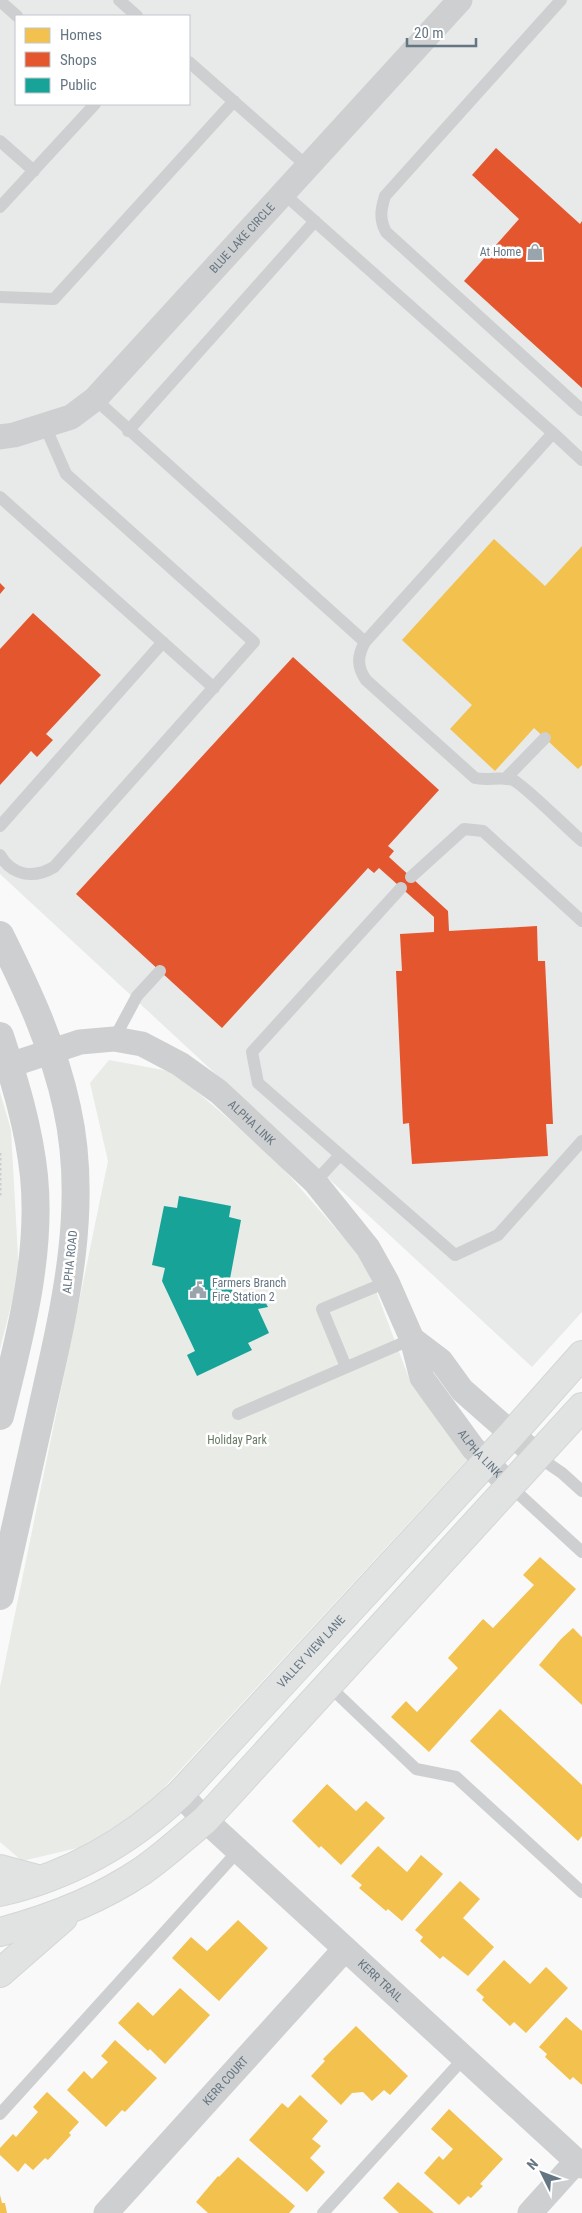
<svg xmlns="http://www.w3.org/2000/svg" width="582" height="2213" font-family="'Roboto Condensed',sans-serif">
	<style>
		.built { fill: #e8e9e9; fill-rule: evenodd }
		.green { fill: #e8ebe6 }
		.homes { fill: #f2c14e }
		.shops { fill: #e4572e }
		.public { fill: #17a398 }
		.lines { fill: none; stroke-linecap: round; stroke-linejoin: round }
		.secondary-casing { stroke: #d5d6d7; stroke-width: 30 }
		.path { stroke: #cbcccd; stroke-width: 3; stroke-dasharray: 2.5 2.5; stroke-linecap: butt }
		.service { stroke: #cecfd0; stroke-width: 12 }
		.minor { stroke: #cecfd0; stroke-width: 25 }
		.tertiary { stroke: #cecfd0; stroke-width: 28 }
		.secondary { stroke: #e1e2e2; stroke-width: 28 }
		.labels { text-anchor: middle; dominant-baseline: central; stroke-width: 5; stroke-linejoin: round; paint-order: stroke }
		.street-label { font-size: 12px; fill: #657683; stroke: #fff }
		.poi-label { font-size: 12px; fill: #657683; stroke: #fff; text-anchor: end }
		.park-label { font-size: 12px; fill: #687a64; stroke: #fff }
	</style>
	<rect width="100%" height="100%" fill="#f9f9f9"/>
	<path class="built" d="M 0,0 L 582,0 L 582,1312 L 532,1367 L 0,874 ZM 16,16 L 189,16 L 189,104 L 16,104 Z"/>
	<path class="green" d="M 109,1060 L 174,1072 L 273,1157 L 365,1262 L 412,1386 L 469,1458 L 146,1807 L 90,1845 L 22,1861 L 0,1842 L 0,1687 L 108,1161 L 90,1083 Z
		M 0,1092 L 11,1130 L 19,1274 L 0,1349 Z"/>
	<path class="homes" d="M 494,539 L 545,586 L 582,546 L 582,765 L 578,769 L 534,728 L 495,771 L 450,729 L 472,705 L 402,640 Z
		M 540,1557 L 576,1589 L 429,1752 L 391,1717 L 406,1701 L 417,1712 L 458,1668 L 448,1658 L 483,1619 L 493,1628 L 534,1585 L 523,1575 Z
		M 573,1628 L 582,1637 L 582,1705 L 539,1665 L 561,1639 Z
		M 500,1709 L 582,1785 L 582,1836 L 578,1841 L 470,1741 Z
		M 327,1784 L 356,1811 L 366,1801 L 385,1818 L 341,1865 L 321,1846 L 319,1848 L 292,1821 Z
		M 378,1846 L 407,1872 L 421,1855 L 443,1874 L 402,1921 L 388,1909 L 386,1911 L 359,1888 L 362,1885 L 351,1876 Z
		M 460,1881 L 480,1899 L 463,1918 L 494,1947 L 468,1976 L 443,1956 L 440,1959 L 420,1941 L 423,1937 L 415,1930 Z
		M 238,1920 L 268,1948 L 219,2001 L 172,1958 L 191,1937 L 207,1951 Z
		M 504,1960 L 530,1984 L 546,1967 L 568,1988 L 526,2033 L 514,2022 L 510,2026 L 482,2000 L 484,1997 L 476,1990 Z
		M 180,1988 L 210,2015 L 165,2064 L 150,2049 L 148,2051 L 118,2023 L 138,2002 L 153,2016 Z
		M 566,2017 L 582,2031 L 582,2085 L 573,2077 L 570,2080 L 545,2057 L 547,2054 L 539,2047 Z
		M 356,2026 L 408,2076 L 390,2095 L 384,2090 L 372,2101 L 363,2092 L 352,2093 L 341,2105 L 311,2076 L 325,2061 L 323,2059 Z
		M 115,2040 L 157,2078 L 125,2112 L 122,2110 L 106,2127 L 67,2090 L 84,2071 L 92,2079 L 108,2062 L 101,2056 Z
		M 47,2092 L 79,2122 L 69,2133 L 71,2135 L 48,2160 L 45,2158 L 33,2170 L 25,2163 L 18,2172 L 0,2155 L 0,2148 L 13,2134 L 16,2137 L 38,2112 L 33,2107 Z
		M 300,2095 L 328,2121 L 312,2139 L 321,2146 L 310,2158 L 325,2172 L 307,2192 L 249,2140 L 282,2103 L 288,2108 Z
		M 449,2109 L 503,2159 L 480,2184 L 483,2186 L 471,2198 L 468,2196 L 459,2205 L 424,2173 L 439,2156 L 443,2160 L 453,2149 L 431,2129 Z
		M 238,2157 L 295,2206 L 289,2213 L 208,2213 L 196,2202 L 218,2176 L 219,2177 Z
		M 398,2182 L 434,2213 L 399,2213 L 383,2198 Z
		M 0,2195 L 2,2203 L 5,2203 L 7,2213 L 0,2213 Z"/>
	<path class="shops" d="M 496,148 L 580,224 L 582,221 L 582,388 L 464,281 L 519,219 L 472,175 Z
		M 0,583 L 5,588 L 0,594 Z
		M 33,613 L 101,675 L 46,734 L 53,740 L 37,757 L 31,751 L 0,785 L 0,649 Z
		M 293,657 L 439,790 L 388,846 L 394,851 L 389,857 L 448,911 L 449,931 L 537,926 L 538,961 L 545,961 L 553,1124 L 546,1124 L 548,1156 L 412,1164 L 409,1123 L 403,1124 L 396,971 L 402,971 L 400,934 L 434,932 L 434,917 L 379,868 L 374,873 L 368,868 L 222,1028 L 76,894 Z"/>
	<path class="public" d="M 179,1196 L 231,1206 L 229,1217 L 241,1220 L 229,1284 L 237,1299 L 260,1293 L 268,1307 L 258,1309 L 269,1333 L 248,1343 L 252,1350 L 197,1376 L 187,1355 L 195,1351 L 162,1281 L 165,1268 L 152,1265 L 164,1206 L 177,1208 Z"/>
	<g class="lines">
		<g class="secondary-casing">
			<g id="secondary">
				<path d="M 0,1869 L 41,1880"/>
				<path id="s5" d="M 0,1892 C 69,1876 129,1842 180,1794 L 511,1435 L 582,1355"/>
				<path d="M 0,1932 C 49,1919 99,1900 142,1871 C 164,1856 184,1837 205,1820 L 582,1407"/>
				<path d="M 0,1973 L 63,1918"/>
			</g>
		</g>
		<path class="path" d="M 0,1153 L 0,1198"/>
		<path class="service" d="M 119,0 L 137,16
			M 561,0 L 385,196 C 381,209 379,219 386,232 L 582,410
			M 0,1 L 17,16
			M 189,62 L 308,167
			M 0,141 L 34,171
			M 283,193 L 553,433 L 365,642 C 357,656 357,667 366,680 L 475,778 C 488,781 500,776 513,780 C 523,784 570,831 582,841
			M 0,207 L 95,104
			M 0,297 L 54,299 L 234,101
			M 95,399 L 365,642
			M 128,431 L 315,221
			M 553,433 L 582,460
			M 0,497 L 214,688
			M 505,779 L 545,738
			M 0,826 L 163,642
			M 0,855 C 12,876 34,879 54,867 L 254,642 L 66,474 L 45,426
			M 411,877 L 464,829 L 483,831 L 582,921
			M 401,888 L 252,1052 L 258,1083 L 455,1255 L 498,1235 L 582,1141
			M 114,1039 L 137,996 L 160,971
			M 315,1182 L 340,1155
			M 346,1367 L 322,1309 L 387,1282
			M 238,1414 L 412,1339
			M 537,1456 L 562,1473 L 582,1491
			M 510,1486 L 582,1552
			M 329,1686 L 416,1769 L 456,1777 L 582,1892
			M 0,2114 L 238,1851
			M 323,2213 L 464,2058"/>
		<g class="minor">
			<path id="s1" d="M 0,437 L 14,435 L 71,417 L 95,399 L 460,0"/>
			<path id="s2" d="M 10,1065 L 80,1042 L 114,1039 L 142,1044 L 180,1064 L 219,1092 L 315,1182 L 368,1248 L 387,1282 L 412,1339 L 422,1378 L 473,1448 L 510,1486"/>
			<path d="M 412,1339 L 441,1361 L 462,1390 L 537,1456"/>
			<path id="s3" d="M 180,1794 L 205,1820 L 582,2166"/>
			<path id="s4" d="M 106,2213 L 345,1949"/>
			<path d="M 530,2213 L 577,2161"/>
		</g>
		<path class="tertiary" d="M 0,935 C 28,991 54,1047 67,1108 C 89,1207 65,1307 43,1404 C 29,1468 14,1532 0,1596
			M 0,1036 C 15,1082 29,1128 34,1176 C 42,1256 19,1340 0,1416"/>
		<use href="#secondary" class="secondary"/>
	</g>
	<defs>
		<g id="shop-bare" transform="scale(1.35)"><path d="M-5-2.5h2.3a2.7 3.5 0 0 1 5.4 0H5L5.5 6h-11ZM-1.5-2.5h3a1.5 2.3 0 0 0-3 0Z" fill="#99a4ac" stroke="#fff" stroke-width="2.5" paint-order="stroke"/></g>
		<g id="civic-bare" transform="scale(1.35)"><path d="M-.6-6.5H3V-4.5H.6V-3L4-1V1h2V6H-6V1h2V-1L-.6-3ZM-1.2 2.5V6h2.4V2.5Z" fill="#99a4ac" stroke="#fff" stroke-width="2.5" paint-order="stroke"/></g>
	</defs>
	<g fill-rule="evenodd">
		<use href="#shop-bare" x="535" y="252"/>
		<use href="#civic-bare" x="198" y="1290"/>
	</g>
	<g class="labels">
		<g class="street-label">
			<text stroke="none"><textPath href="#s1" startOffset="322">BLUE LAKE CIRCLE</textPath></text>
			<text stroke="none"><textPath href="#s2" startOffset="272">ALPHA LINK</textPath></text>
			<text transform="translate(70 1262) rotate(-84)">ALPHA ROAD</text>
			<text stroke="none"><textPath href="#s2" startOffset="680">ALPHA LINK</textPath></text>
			<text stroke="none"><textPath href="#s5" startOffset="401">VALLEY VIEW LANE</textPath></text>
			<text stroke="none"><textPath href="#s3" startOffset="274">KERR TRAIL</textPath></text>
			<text stroke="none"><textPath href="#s4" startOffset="178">KERR COURT</textPath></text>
		</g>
		<g class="poi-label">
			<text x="521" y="252">At Home</text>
			<text x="212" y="1283" text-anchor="start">Farmers Branch<tspan x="212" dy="14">Fire Station 2</tspan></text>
		</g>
		<g class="park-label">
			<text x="237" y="1440">Holiday Park</text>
		</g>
	</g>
	<rect x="15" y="15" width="175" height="90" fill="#ffffff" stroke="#c1c8cd"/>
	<rect x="25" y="28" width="25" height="15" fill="#f2c14e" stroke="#c1c8cd"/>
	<text x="60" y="40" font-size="15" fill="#657683">Homes</text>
	<rect x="25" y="52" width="25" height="15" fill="#e4572e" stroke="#c1c8cd"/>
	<text x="60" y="65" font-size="15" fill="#657683">Shops</text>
	<rect x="25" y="78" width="25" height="15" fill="#17a398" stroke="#c1c8cd"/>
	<text x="60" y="90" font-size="15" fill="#657683">Public</text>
	<g transform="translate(542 2173) rotate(312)" stroke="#ffffff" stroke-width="4" paint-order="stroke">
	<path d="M0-4L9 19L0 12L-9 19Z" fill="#657683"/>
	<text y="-8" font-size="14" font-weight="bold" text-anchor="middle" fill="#657683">N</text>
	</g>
	<path d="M407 38v8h69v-8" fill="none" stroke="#657683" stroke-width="2.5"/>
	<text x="414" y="38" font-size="15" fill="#657683" stroke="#ffffff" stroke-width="4" paint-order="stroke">20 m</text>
</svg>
